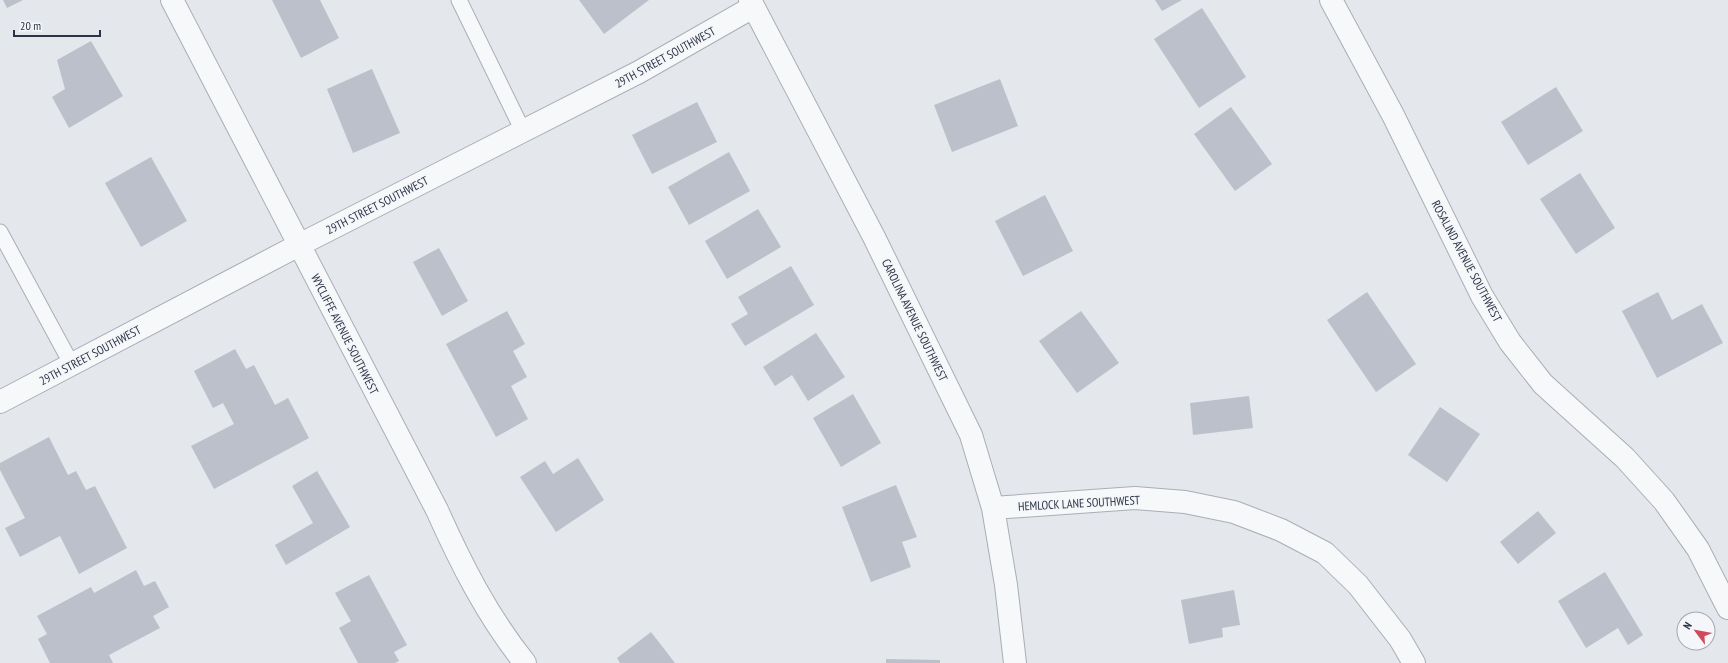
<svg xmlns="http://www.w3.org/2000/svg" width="1728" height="663" font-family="'PT Sans Narrow',sans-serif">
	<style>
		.building { fill: #bbc0ca }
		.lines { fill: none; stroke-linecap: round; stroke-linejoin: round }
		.lane-casing { stroke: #a9aeb7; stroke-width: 17 }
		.street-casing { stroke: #a9aeb7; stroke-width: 24 }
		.lane { stroke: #f7f8fa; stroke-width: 15 }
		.street { stroke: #f7f8fa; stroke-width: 22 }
		.labels { text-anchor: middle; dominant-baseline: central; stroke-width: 3; stroke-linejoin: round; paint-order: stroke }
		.street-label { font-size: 12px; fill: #2b3445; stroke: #f4f6f9 }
	</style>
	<rect width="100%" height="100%" fill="#e4e7ec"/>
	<path class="building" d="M 3,0 L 23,0 L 7,8 Z
		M 272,0 L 320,0 L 339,38 L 301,58 Z
		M 579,0 L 649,0 L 604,34 Z
		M 1155,0 L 1182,0 L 1162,11 Z
		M 1202,8 L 1246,77 L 1199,108 L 1154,39 Z
		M 91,41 L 123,96 L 69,128 L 52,97 L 65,89 L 57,60 Z
		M 372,69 L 400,133 L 353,153 L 327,89 Z
		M 1000,79 L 1018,126 L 952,152 L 934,105 Z
		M 1556,87 L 1583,131 L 1528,165 L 1501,122 Z
		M 697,102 L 717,142 L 652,174 L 632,135 Z
		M 1231,107 L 1272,164 L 1235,191 L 1194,134 Z
		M 729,152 L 750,191 L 689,225 L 668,187 Z
		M 151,157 L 187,221 L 141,247 L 105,183 Z
		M 1580,173 L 1615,228 L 1576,254 L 1540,199 Z
		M 1045,195 L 1073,251 L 1023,276 L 995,221 Z
		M 758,209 L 781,247 L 727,279 L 705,241 Z
		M 439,248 L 468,301 L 442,316 L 413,262 Z
		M 791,266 L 814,305 L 745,346 L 731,324 L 748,314 L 738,297 Z
		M 1367,292 L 1416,364 L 1376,392 L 1327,320 Z
		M 1658,292 L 1672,320 L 1702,304 L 1723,343 L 1657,378 L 1622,311 Z
		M 507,311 L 525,344 L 513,351 L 527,377 L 511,386 L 528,419 L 496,437 L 446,344 Z
		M 1081,311 L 1119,363 L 1077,393 L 1039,341 Z
		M 816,333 L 845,377 L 808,401 L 792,375 L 775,386 L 763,367 Z
		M 235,349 L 246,369 L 254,365 L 275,405 L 288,398 L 309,438 L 214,489 L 191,446 L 234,424 L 223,403 L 213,408 L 194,371 Z
		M 853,394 L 881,443 L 841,467 L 813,418 Z
		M 1249,396 L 1253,428 L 1193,435 L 1190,403 Z
		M 1440,407 L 1480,434 L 1447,482 L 1408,455 Z
		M 49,437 L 68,475 L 76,471 L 86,490 L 95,486 L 127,548 L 79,574 L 60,536 L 20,557 L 5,528 L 25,518 L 0,470 L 0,463 Z
		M 578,458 L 604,500 L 556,532 L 520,477 L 545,461 L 553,474 Z
		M 317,471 L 350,527 L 286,565 L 275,545 L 313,523 L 292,486 Z
		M 896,485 L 917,537 L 902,542 L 911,567 L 871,582 L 842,507 Z
		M 1538,511 L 1556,533 L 1518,564 L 1500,542 Z
		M 136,570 L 144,586 L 155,581 L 169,607 L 153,616 L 160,628 L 109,655 L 113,663 L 50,663 L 38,639 L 47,634 L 37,616 L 91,587 L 94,593 Z
		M 1605,572 L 1643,635 L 1628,645 L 1618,628 L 1586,648 L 1558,601 Z
		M 369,575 L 407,645 L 394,652 L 399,661 L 395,663 L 358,663 L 339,628 L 351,621 L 335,593 Z
		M 1234,590 L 1240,625 L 1222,628 L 1223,637 L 1189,644 L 1181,600 Z
		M 651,632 L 675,663 L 620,663 L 617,658 Z
		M 886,659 L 940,660 L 940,663 L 886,663 Z"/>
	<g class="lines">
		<g class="lane-casing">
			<path id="lane" d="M 459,0 L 523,131
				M 0,232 L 72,365"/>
		</g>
		<g class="street-casing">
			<path id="street" d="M 172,0 L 437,510 C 461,564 488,617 525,663
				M 750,0 L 874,237 L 971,435 L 993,508 L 1006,585 L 1015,663
				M 1331,0 L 1393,115 L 1482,296 L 1510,342 L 1543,384 L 1625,458 L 1664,501 L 1698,549 L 1728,608
				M 0,402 L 299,245 L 639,72 L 753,7
				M 993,508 L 1135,498 L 1185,502 L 1234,512 L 1281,530 L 1325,553 L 1358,585 L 1400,639 L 1414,663"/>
		</g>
		<use href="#lane" class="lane"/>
		<use href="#street" class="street"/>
	</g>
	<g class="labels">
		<g class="street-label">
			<text transform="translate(665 57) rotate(-29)">29TH STREET SOUTHWEST</text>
			<text transform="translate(377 205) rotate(-27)">29TH STREET SOUTHWEST</text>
			<text transform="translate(1467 261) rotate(62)">ROSALIND AVENUE SOUTHWEST</text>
			<text transform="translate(915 320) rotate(64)">CAROLINA AVENUE SOUTHWEST</text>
			<text transform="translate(345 334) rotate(63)">WYCLIFFE AVENUE SOUTHWEST</text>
			<text transform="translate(90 355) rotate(-28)">29TH STREET SOUTHWEST</text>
			<text transform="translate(1079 503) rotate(-3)">HEMLOCK LANE SOUTHWEST</text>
		</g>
	</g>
	<g transform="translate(1696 631) rotate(302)"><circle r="19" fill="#f4f6f9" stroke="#a4a8b1"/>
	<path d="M0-3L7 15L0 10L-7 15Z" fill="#d1495b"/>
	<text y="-6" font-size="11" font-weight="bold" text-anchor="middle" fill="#2b3445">N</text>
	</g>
	<path d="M14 30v6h86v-6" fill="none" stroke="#2b3445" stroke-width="2"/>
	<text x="20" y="30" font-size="12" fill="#2b3445" stroke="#f4f6f9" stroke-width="3" paint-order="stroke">20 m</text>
</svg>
